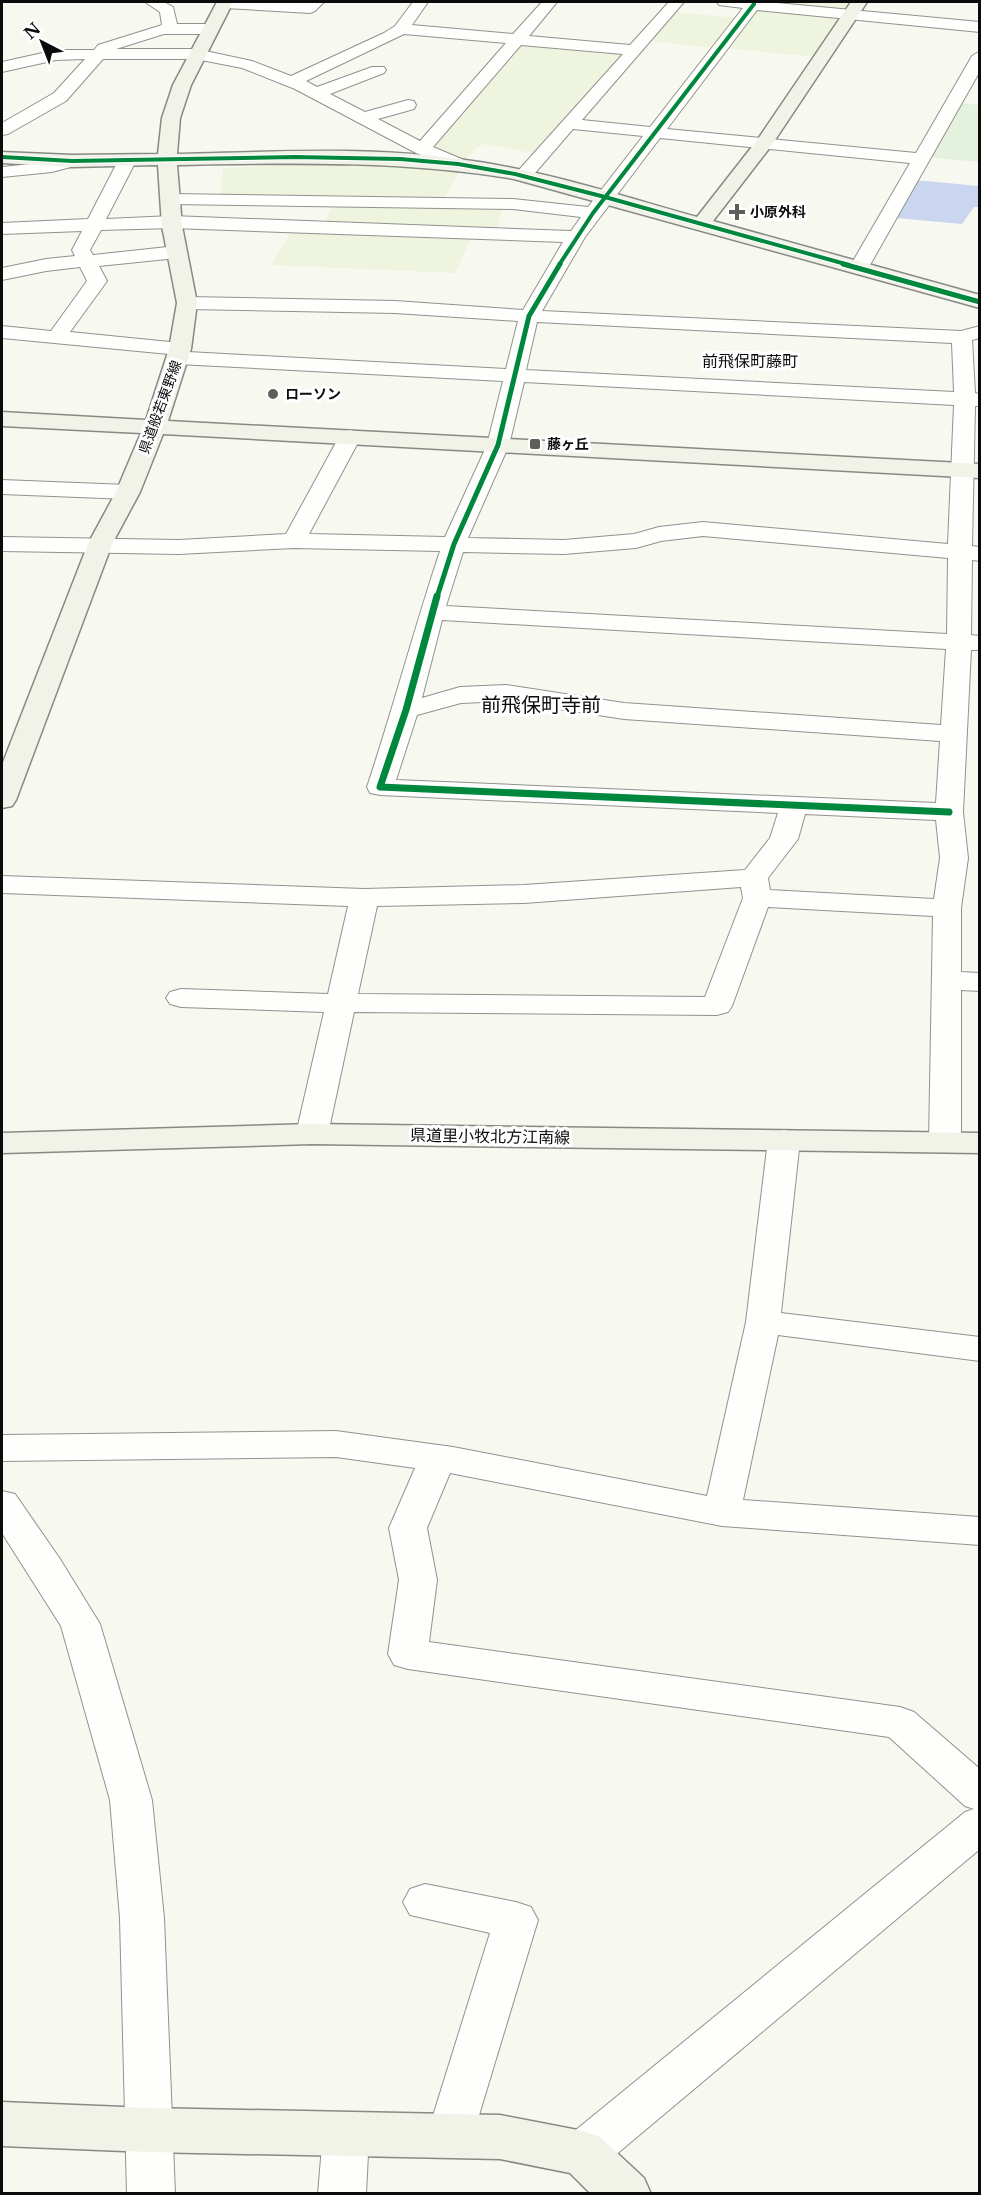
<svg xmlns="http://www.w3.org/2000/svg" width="981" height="2195" font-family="'Libre Baskerville','Noto Sans JP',serif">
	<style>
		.farmland { fill: #eef4de }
		.pitch { fill: #e4f1dc }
		.water { fill: #cad6ef }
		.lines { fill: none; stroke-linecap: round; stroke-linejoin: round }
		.street-casing { stroke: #91928e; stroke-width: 2 }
		.secondary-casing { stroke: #888985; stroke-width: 3 }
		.street { fill: #fefefd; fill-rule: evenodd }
		.secondary { fill: #f1f3e9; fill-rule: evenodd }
		.cycleway-far2-casing { stroke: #fff; stroke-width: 6 }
		.cycleway-far1-casing { stroke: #fff; stroke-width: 8 }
		.cycleway-casing { stroke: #fff; stroke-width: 10 }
		.cycleway-far2 { stroke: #00873e; stroke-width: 4 }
		.cycleway-far1 { stroke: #00873e; stroke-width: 5 }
		.cycleway { stroke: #00873e; stroke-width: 7 }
		.poi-dot { fill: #5e5e5b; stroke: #fff; stroke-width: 2 }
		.labels { text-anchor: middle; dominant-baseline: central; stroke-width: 6; stroke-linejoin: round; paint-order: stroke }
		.far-poi-label { font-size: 14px; font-weight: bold; fill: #0b0b0b; stroke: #fff; text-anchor: start }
		.far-street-label { font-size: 14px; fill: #0b0b0b; stroke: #fff }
		.far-quarter-label { font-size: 16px; fill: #0b0b0b; stroke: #fff }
		.street-label { font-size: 16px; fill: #0b0b0b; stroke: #fff }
		.quarter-label { font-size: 20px; fill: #0b0b0b; stroke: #fff }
	</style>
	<rect width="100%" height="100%" fill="#f7f9f0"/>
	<path class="farmland" d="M 732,2 L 857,2 L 848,13 Z
		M 757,7 L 845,15 L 817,57 L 724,48 Z
		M 674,12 L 737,18 L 715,48 L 649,41 Z
		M 517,42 L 631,51 L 540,154 L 482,144 L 463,160 L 426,148 Z
		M 327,163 L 460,170 L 443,202 L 220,198 L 223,168 Z
		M 333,202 L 502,206 L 497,232 L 324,227 Z
		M 293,229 L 472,237 L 455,273 L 271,265 Z"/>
	<path class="pitch" d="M 958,103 L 979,105 L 979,162 L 927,157 Z"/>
	<path class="water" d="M 915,180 L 979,186 L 979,207 L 974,207 L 962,224 L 896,218 Z"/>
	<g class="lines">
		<g class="street-casing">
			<path id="street" d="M 145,2 L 164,2 L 173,7 L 177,24 L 210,24 L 218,29 L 210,34 L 164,34 L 116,49 L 196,49 L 252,61 L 291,76 L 384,33 L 395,26 L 413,2 L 428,2 L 412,25 L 513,34 L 542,2 L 557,2 L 529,36 L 630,45 L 669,2 L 684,2 L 582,120 L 650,127 L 743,8 L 719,5 L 717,2 L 766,2 L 980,22 L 980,32 L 757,10 L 667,129 L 916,153 L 972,56 L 980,51 L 980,71 L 866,272 L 852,272 L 849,268 L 910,163 L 660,138 L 585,237 L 542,311 L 961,331 L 980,326 L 980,338 L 972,340 L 975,393 L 980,394 L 980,406 L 975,406 L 972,546 L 980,547 L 980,561 L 972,560 L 971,635 L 980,636 L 980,650 L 971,650 L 963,812 L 968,858 L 961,908 L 961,972 L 980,973 L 980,991 L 961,990 L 961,1142 L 956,1149 L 945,1152 L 934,1149 L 929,1142 L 933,916 L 768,907 L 732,1006 L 728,1012 L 717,1015 L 354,1012 L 328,1134 L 323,1141 L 312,1144 L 301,1141 L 296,1134 L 324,1012 L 181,1007 L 170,1004 L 166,998 L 170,992 L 181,989 L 328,994 L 348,906 L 2,893 L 2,876 L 364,889 L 524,885 L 745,870 L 770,838 L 778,813 L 380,795 L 370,793 L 367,787 C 393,709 414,629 440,551 L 294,548 L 179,554 L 2,551 L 2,537 L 179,540 L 286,534 L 339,437 L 342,432 L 350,430 L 358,432 L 361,437 L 309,534 L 445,537 L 487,445 L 503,381 L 177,364 L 170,362 L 167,358 L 169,354 L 2,338 L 2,326 L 51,331 L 87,281 L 80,267 L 46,271 L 2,280 L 2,268 L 46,259 L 75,256 L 72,250 L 82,231 L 2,234 L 2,223 L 88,219 L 118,161 L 121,157 L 133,157 L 136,161 L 106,219 L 172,216 L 571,231 L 581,217 L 513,209 L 170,204 L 164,203 L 161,199 L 164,195 L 170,194 L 513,199 L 588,207 L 643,136 L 573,129 L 529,180 L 517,180 L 514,176 L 517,172 L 623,54 L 521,45 L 433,147 L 464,160 L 467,164 L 464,168 L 458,169 L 416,153 L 295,89 L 242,68 L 196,59 L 103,59 L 66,101 L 8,134 L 2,135 L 2,123 L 54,93 L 85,59 L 56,60 L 2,72 L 2,62 L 56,50 L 94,50 L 98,45 L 162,25 L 160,12 ZM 404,34 L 506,43 L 420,141 L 378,119 L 414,109 L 416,105 L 414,101 L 408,100 L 365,112 L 330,94 L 384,73 L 386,70 L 384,67 L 372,67 L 317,87 L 306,81 ZM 172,228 L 563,242 L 523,310 L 395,301 L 187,297 L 180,299 L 177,303 L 180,307 L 187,309 L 395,313 L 518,321 L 506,369 L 188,352 L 190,349 L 187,345 L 180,343 L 70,332 L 107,281 L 99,266 L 177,258 L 184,256 L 187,252 L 184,248 L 177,246 L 93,255 L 90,250 L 101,230 ZM 537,322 L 952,343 L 954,392 L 526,370 ZM 524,382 L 954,405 L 948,544 L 703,522 L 659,527 L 634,534 L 564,540 L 468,538 L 509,445 ZM 703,536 L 948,558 L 947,634 L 446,606 L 463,552 L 564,554 L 636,548 L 661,541 ZM 442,620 L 946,649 L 941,725 L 624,703 L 506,685 L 460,687 L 422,698 ZM 506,701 L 624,719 L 940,741 L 936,803 L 396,780 L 417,715 L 461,703 ZM 805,814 L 936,820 L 940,858 L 934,899 L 770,890 L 768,878 L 798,839 ZM 741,887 L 743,898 L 705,997 L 358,994 L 377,906 L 524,903 Z
				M 218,2 L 324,2 L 315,11 L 310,13 L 225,8 L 220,6 Z
				M 72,156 L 78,157 L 81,161 L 78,165 L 52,172 L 2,177 L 2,167 L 50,162 Z
				M 2,480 L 128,485 L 136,487 L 139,492 L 136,497 L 128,499 L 2,494 Z
				M 784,1130 L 795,1133 L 800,1140 L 781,1313 L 980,1337 L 980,1361 L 778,1335 L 743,1500 L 980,1517 L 980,1545 L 722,1526 L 450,1473 L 427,1528 L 437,1580 L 429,1642 L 900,1707 L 914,1712 L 980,1769 L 980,1849 L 600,2168 L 583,2174 L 566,2168 L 559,2153 L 566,2138 L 965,1812 L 974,1809 L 965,1806 L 889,1737 L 408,1669 L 394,1665 L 388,1654 L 399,1580 L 389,1528 L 415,1468 L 336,1457 L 2,1461 L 2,1435 L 336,1431 L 453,1447 L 707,1496 L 746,1322 L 768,1140 L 773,1133 Z
				M 2,1491 L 15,1494 L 60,1559 L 100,1624 L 152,1800 L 164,1918 L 175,2194 L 127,2194 L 120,1918 L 110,1800 L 61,1626 L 2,1533 Z
				M 425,1884 L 516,1902 L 531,1907 L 538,1920 L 473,2135 L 467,2150 L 450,2156 L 433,2150 L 427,2135 L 490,1933 L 410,1915 L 403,1902 L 410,1889 Z
				M 346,2113 L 363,2119 L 369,2134 L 366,2194 L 318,2194 L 323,2134 L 329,2119 Z"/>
		</g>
		<g class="secondary-casing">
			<path id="secondary" d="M 217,2 L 233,2 L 191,85 L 180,118 L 177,154 C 270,152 366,146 458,159 C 539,169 618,195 697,217 L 758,139 L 851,2 L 867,2 L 771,146 L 713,221 L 980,295 L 980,308 L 514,179 C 402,160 290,163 177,165 L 182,226 L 197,303 L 191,349 L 168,421 L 980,464 L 980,478 L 163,434 L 140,492 L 112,544 L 16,800 L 12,806 L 2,808 L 2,765 L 88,544 L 116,492 L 141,433 L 2,426 L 2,412 L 146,420 L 169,349 L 177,303 L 162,226 L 158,165 L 72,167 L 2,163 L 2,152 L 72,155 L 158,154 L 162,118 L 173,85 Z
				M 312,1124 L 980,1133 L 980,1153 L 312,1144 L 2,1153 L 2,1133 Z
				M 2,2102 L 148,2108 L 500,2115 L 583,2131 L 600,2137 L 644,2178 L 651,2194 L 591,2194 L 570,2173 L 500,2159 L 148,2152 L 2,2146 Z"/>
		</g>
		<use href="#street" class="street"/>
		<use href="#secondary" class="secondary"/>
		<g class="cycleway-far2-casing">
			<path id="cycleway-far2" d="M 2,157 L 72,161 L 295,157 L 400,159 L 458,164 L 515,174 L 605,197 L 849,265
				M 559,265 L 593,213 L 754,4"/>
		</g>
		<g class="cycleway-far1-casing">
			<path id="cycleway-far1" d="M 843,264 L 980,302
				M 437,597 L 454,544 L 498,445 L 529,316 L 560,264"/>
		</g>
		<g class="cycleway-casing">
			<path id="cycleway" d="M 437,596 L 406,710 L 380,787 L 949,812"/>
		</g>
		<use href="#cycleway-far2" class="cycleway-far2"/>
		<use href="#cycleway-far1" class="cycleway-far1"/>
		<use href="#cycleway" class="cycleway"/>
	</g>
	<g class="poi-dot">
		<path d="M734 203h6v6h6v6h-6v6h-6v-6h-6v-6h6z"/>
		<circle cx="273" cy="394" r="6"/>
		<rect x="529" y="438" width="12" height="12" rx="3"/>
	</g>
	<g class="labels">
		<g class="far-poi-label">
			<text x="750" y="212">小原外科</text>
			<text x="285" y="394">ローソン</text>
			<text x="547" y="444">藤ヶ丘</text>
		</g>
		<g class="far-street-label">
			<text transform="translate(160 407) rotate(-70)">県道般若東野線</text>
		</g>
		<g class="far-quarter-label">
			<text x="750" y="361">前飛保町藤町</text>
		</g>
		<g class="street-label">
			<text transform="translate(490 1136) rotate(1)">県道里小牧北方江南線</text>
		</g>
		<g class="quarter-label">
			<text x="541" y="705">前飛保町寺前</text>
		</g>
	</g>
	<rect width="981" height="2195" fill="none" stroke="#0b0b0b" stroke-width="6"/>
	<g transform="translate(42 42) rotate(318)" stroke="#ffffff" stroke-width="4.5" paint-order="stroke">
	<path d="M0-4.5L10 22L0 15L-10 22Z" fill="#0b0b0b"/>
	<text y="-9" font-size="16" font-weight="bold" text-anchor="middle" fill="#0b0b0b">N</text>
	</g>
</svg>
